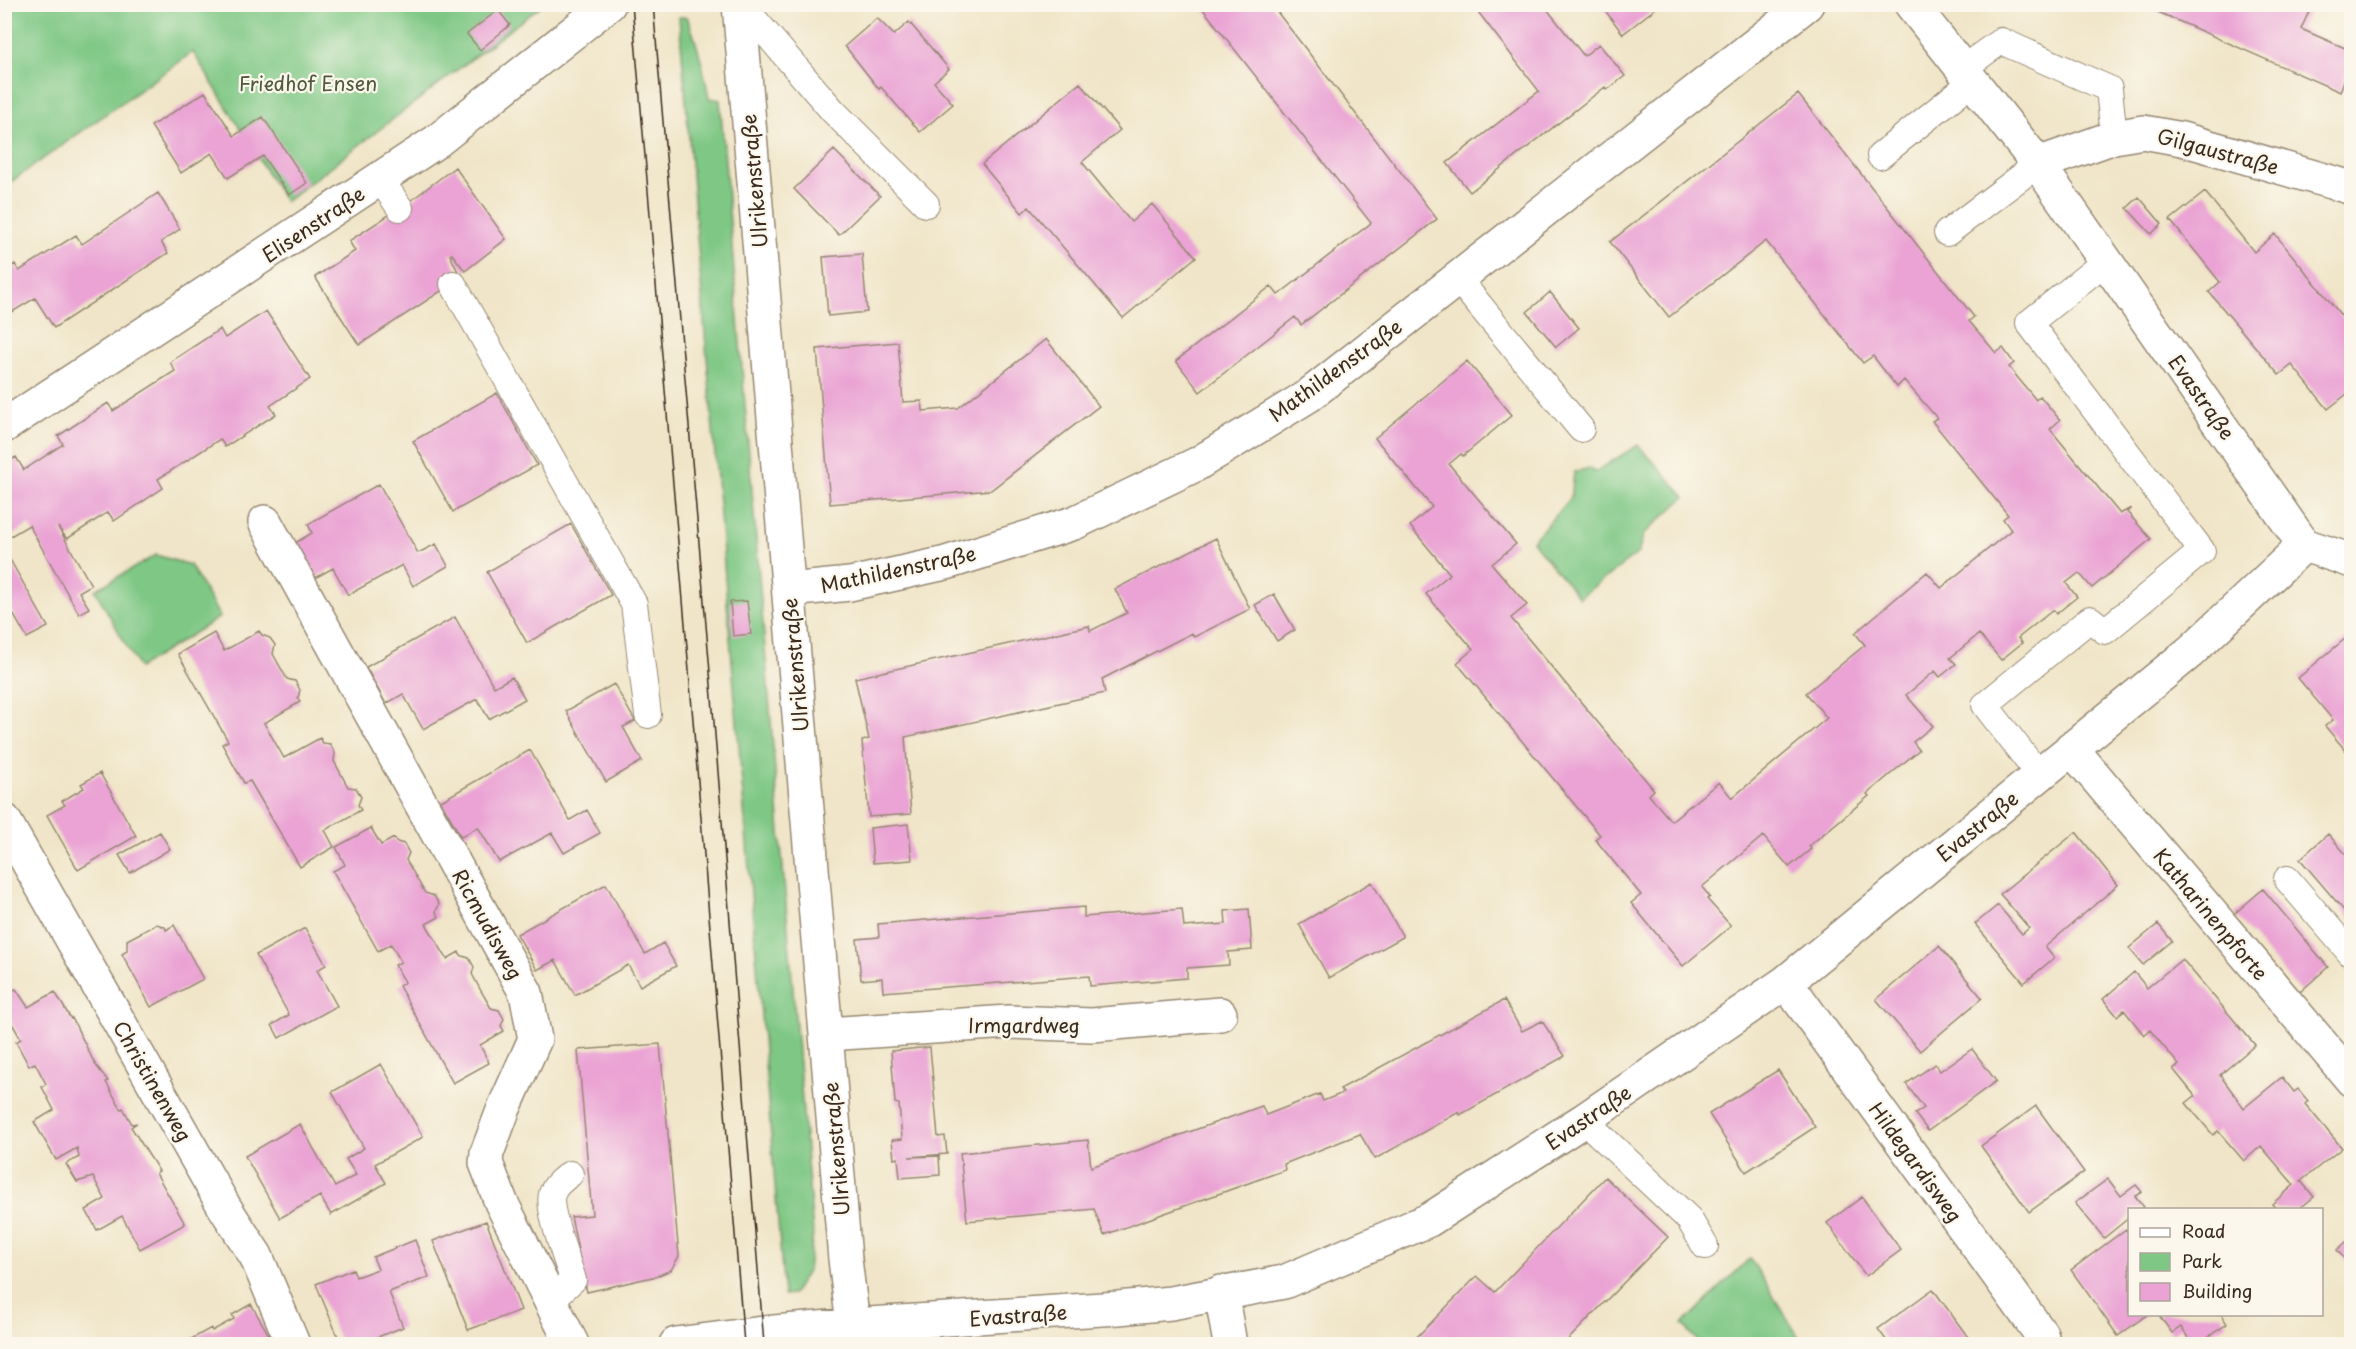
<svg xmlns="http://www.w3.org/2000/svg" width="2356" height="1349" font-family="'Playpen Sans',sans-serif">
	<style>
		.green { fill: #7ec784; stroke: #5c7851; stroke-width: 1.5 }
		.building { fill: #eaa3d4 }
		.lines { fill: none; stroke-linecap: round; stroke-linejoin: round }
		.lane-casing { stroke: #968873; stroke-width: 28 }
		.street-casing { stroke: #968873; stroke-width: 36 }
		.lane { stroke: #fff; stroke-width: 26 }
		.street { stroke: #fff; stroke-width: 33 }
		.tram { stroke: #3b2a1e; stroke-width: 1.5 }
		.labels { text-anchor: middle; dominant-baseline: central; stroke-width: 4.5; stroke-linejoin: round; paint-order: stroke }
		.park-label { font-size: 20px; fill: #4f593d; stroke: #fbf7ec }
		.street-label { font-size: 20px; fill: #3b2a1e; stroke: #fbf7ec }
	</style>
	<rect width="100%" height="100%" fill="#fbf7ec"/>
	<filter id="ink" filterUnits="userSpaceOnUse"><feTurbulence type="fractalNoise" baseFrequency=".0167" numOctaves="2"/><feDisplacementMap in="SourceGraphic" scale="12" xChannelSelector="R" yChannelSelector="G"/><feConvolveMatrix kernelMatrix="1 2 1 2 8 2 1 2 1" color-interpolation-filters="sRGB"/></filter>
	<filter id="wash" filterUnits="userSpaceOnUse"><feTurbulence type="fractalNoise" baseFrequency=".008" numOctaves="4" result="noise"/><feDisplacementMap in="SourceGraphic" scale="24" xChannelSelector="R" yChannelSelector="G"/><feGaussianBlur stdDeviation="1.35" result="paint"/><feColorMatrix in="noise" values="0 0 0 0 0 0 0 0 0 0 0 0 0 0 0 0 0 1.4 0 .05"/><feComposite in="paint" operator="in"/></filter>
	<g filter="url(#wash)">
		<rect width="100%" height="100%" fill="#f0e5c8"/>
		<path class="green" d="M 5,5 L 542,5 L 285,202 L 193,52 L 5,186 Z
			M 679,17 L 687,17 C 698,44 704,70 709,98 L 720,100 L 813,1234 L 808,1270 L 793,1294 L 784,1295 Z
			M 1638,445 L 1685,497 L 1644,534 L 1638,553 L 1579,598 L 1532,541 L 1571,498 L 1574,472 L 1590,468 L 1595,472 Z
			M 156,555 L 190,565 L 220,617 L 139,668 L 95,590 Z
			M 1750,1258 L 1803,1344 L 1700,1344 L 1683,1324 Z"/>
		<g id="blocks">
			<path class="building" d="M 1199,4 L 1271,4 L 1437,219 L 1301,325 L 1295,317 L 1200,392 L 1176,361 L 1271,286 L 1278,295 L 1371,223 Z
				M 1472,4 L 1543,4 L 1584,56 L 1599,44 L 1625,76 L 1607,90 L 1605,87 L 1470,192 L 1447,163 L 1539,91 Z
				M 1600,4 L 1661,4 L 1623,34 Z
				M 2142,5 L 2312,5 L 2301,29 L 2352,51 L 2352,58 L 2340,92 Z
				M 498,10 L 510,25 L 480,50 L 467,34 Z
				M 877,18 L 894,35 L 909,22 L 949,69 L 934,82 L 953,104 L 920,132 L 881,87 L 879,89 L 845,46 Z
				M 1080,83 L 1120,130 L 1082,162 L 1131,222 L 1152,204 L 1196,257 L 1123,318 L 1029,207 L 1022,213 L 982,164 Z
				M 205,92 L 234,136 L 263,117 L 307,183 L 289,195 L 263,156 L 228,178 L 212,153 L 181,173 L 151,126 Z
				M 1798,94 L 1974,317 L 1969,321 L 1996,353 L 2003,348 L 2014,363 L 2009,367 L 2036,400 L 2040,396 L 2060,420 L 2050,429 L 2120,514 L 2131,508 L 2127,512 L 2151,539 L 2092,588 L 2079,573 L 2066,583 L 2077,597 L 2056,614 L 2053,610 L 2018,638 L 2022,643 L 2001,660 L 1979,634 L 1950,658 L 1956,664 L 1940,677 L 1935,671 L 1906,695 L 1933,726 L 1913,742 L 1919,750 L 1867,794 L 1869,796 L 1809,846 L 1811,849 L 1789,867 L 1763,836 L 1702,887 L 1710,897 L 1707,899 L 1731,926 L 1683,966 L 1631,903 L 1641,895 L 1595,839 L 1600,835 L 1457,663 L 1473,649 L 1426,594 L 1450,574 L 1410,526 L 1432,507 L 1375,438 L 1467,361 L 1512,415 L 1463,456 L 1461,454 L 1449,464 L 1516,544 L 1492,564 L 1527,605 L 1511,618 L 1654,790 L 1649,795 L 1671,821 L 1719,782 L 1732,798 L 1827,718 L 1806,693 L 1865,645 L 1855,633 L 1927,572 L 1941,588 L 2011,530 L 2003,519 L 2008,515 L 1932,421 L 1937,418 L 1904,380 L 1897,387 L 1873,356 L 1863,363 L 1766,241 L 1669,317 L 1610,242 Z
				M 834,150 L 880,196 L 839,235 L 794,189 Z
				M 455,167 L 506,239 L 465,271 L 452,254 L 450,255 L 461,278 L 359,345 L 315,277 L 355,251 L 349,241 L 409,202 Z
				M 2205,192 L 2254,252 L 2275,234 L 2344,319 L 2352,313 L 2352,390 L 2328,409 L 2292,365 L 2279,375 L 2209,292 L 2220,282 L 2170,220 Z
				M 158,193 L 180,229 L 161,242 L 168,253 L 54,328 L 35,298 L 4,317 L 4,271 L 15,264 L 19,271 L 76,235 L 82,244 Z
				M 2139,197 L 2162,224 L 2151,234 L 2127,208 Z
				M 862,254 L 867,312 L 828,316 L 823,257 Z
				M 1550,292 L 1579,328 L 1556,347 L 1527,312 Z
				M 266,311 L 310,379 L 270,406 L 276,414 L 225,447 L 220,439 L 158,479 L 163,488 L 114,521 L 108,512 L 67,539 L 58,527 L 91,585 L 79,592 L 89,608 L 79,614 L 29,525 L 4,540 L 4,464 L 16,457 L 24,470 L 63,444 L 58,436 L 108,403 L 113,411 L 175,371 L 170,362 L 220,329 L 225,338 Z
				M 1046,339 L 1099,406 L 991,490 L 830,504 L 817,349 L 898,342 L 903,402 L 922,401 L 923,411 L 958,408 Z
				M 497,393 L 537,465 L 453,512 L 413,441 Z
				M 379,484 L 418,553 L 436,544 L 448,566 L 413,586 L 402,565 L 348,595 L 333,568 L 315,578 L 295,543 L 312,533 L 308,524 Z
				M 571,524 L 611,595 L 527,643 L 487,572 Z
				M 1216,538 L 1250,609 L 1194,637 L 1192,633 L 1102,679 L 1105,693 L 905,737 L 911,814 L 869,817 L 862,741 L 869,739 L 855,678 L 1089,626 L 1090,631 L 1127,613 L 1115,589 Z
				M 4,549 L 48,627 L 27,638 L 4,598 Z
				M 1274,594 L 1295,630 L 1277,641 L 1255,605 Z
				M 747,601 L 751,634 L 733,636 L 730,602 Z
				M 455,617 L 494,687 L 512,677 L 525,699 L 489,719 L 477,699 L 423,729 L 403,694 L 386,704 L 366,667 Z
				M 259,631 L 262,635 L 270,638 L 275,645 L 273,654 L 287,679 L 295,681 L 300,690 L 298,698 L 300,702 L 264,723 L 284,758 L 320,738 L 323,743 L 330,744 L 335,753 L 334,761 L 348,787 L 356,788 L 361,797 L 358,805 L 361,810 L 325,830 L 334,847 L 300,867 L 250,781 L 244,783 L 233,764 L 222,744 L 228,741 L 178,654 L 214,633 L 224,651 Z
				M 2352,633 L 2352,758 L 2325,726 L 2333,720 L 2298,678 Z
				M 614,684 L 635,721 L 623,727 L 642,761 L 606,782 L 566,711 Z
				M 530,750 L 570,820 L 587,810 L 600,833 L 564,853 L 552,833 L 499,862 L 478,827 L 461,837 L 441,801 Z
				M 100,773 L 136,836 L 78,870 L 47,815 L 65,805 L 62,801 L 84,788 L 81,784 Z
				M 908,824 L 912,860 L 873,863 L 870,828 Z
				M 371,828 L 381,845 L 394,838 L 397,842 L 404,844 L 409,853 L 406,860 L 425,893 L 434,896 L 439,904 L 436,912 L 439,917 L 426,924 L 447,959 L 459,952 L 462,956 L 469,958 L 474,967 L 472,974 L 481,991 L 491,1008 L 499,1010 L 504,1019 L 501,1026 L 504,1031 L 480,1045 L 489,1063 L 453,1083 L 399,986 L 405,982 L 395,965 L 401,962 L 391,944 L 378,951 L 333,871 L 345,865 L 336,847 Z
				M 160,832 L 170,849 L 130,873 L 119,855 Z
				M 2076,832 L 2118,885 L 2045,947 L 2054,958 L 2024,983 L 1975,924 L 1998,905 L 2022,934 L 2029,928 L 2000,894 Z
				M 2328,834 L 2352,861 L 2352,920 L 2300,859 Z
				M 1372,882 L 1403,937 L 1329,978 L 1299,924 Z
				M 606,884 L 645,954 L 663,943 L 676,966 L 640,986 L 628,965 L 575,995 L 555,960 L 537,970 L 517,934 Z
				M 2263,889 L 2328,967 L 2300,992 L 2234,914 Z
				M 1084,907 L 1084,917 L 1182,909 L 1184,927 L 1226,924 L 1225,911 L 1249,909 L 1252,950 L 1228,952 L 1229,965 L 1187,968 L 1187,978 L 1139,982 L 1090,986 L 1089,976 L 883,992 L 882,978 L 861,980 L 857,939 L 879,937 L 878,924 Z
				M 157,924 L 165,927 L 166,930 L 174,925 L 203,979 L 151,1007 L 122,954 L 127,951 L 127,940 Z
				M 2158,924 L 2172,941 L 2143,965 L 2129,948 Z
				M 305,928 L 326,965 L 317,970 L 337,1006 L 279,1038 L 272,1025 L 289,1015 L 256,955 Z
				M 1939,946 L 1982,998 L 1920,1051 L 1876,999 Z
				M 2182,959 L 2255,1045 L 2220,1075 L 2244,1108 L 2282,1077 L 2294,1092 L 2298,1089 L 2308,1101 L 2305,1104 L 2342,1148 L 2301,1181 L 2314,1197 L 2299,1209 L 2276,1209 L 2272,1204 L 2294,1185 L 2261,1146 L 2244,1161 L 2218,1131 L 2213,1135 L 2186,1103 L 2195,1096 L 2173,1069 L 2179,1065 L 2150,1030 L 2144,1035 L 2124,1010 L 2117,1016 L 2103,999 L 2134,972 L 2147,988 Z
				M 4,975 L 13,990 L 16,989 L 28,1007 L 55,992 L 71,1019 L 72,1018 L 95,1064 L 108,1081 L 106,1082 L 121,1109 L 123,1108 L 132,1124 L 137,1123 L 131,1127 L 159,1171 L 156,1173 L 185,1224 L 140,1249 L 122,1216 L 97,1230 L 86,1210 L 105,1199 L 93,1177 L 77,1182 L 66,1164 L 79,1157 L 77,1148 L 56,1160 L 34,1122 L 54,1110 L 42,1087 L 46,1084 L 35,1063 L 29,1066 L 16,1042 L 21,1039 L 10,1020 L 4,1023 Z
				M 1504,1000 L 1522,1031 L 1542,1021 L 1565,1056 L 1460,1115 L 1459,1112 L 1375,1159 L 1360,1134 L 1284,1164 L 1285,1170 L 1104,1235 L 1094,1209 L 967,1221 L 960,1153 L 1088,1140 L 1091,1167 L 1262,1106 L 1266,1115 L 1320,1094 L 1323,1101 L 1343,1093 L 1340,1089 Z
				M 660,1044 L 679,1256 L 671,1270 L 657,1276 L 587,1292 L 571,1217 L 592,1215 L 578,1050 Z
				M 930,1047 L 938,1137 L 945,1136 L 947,1154 L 909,1157 L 939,1156 L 940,1175 L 900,1178 L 898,1158 L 894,1159 L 892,1140 L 902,1139 L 899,1104 L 895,1103 L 891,1051 Z
				M 1972,1049 L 1996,1081 L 1928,1131 L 1915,1114 L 1924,1108 L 1906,1084 L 1935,1064 L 1940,1071 Z
				M 381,1064 L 423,1137 L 375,1164 L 386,1183 L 331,1215 L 320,1196 L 280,1218 L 245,1156 L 300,1124 L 335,1187 L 356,1175 L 346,1159 L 364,1148 L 332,1092 Z
				M 1778,1070 L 1815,1127 L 1746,1172 L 1709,1114 Z
				M 2036,1106 L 2084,1172 L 2029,1212 L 1981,1146 Z
				M 1605,1177 L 1668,1237 L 1564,1344 L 1410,1344 L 1477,1276 L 1495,1292 Z
				M 2108,1179 L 2121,1196 L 2136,1185 L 2142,1192 L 2135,1196 L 2144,1207 L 2141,1209 L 2130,1209 L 2130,1217 L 2104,1238 L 2075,1203 Z
				M 1862,1197 L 1901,1250 L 1866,1276 L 1827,1223 Z
				M 486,1221 L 521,1310 L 468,1330 L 433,1241 Z
				M 2126,1229 L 2130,1235 L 2130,1314 L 2148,1314 L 2118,1336 L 2071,1270 Z
				M 2352,1237 L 2352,1268 L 2337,1250 Z
				M 415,1240 L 429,1277 L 389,1292 L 403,1327 L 360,1344 L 341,1344 L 316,1284 L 353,1269 L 356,1277 L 378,1269 L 373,1257 Z
				M 1933,1289 L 1973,1344 L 1889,1344 L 1878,1329 Z
				M 251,1304 L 274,1344 L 187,1344 L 186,1342 L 211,1328 L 212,1331 L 234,1319 L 232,1315 Z
				M 2158,1314 L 2221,1314 L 2227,1324 L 2197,1344 L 2192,1344 L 2181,1327 L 2172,1333 Z"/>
		</g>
	</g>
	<g filter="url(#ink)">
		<use href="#blocks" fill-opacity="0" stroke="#968873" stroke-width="1.5"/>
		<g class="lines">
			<g class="lane-casing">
				<path id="lane" d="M 741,4 L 833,111 L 926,204
					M 1962,69 L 2001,41 L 2109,89 L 2114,137
					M 1880,156 L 1973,81
					M 380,179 L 400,208
					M 1947,233 L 2038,164
					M 1458,279 L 1581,429
					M 453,284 L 634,604 L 648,715
					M 2039,775 L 1985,705 L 2090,619 L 2105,631 L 2202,551 L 2029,323 L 2106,261
					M 2287,879 L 2352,955
					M 1584,1120 L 1689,1219 L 1705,1246
					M 550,1301 L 573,1280 C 568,1262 547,1210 552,1194 C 555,1185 563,1179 570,1174"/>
			</g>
			<g class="street-casing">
				<path id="street" d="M 739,4 L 845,1259 L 853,1325
					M 1911,4 L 2038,164 L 2114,137 L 2143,132 L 2182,139 L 2352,188
					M 4,426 L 437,141 L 609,4
					M 265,522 L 526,993 L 535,1039 L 504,1108 L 487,1153 L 486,1163 L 501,1202 L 572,1344
					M 2304,545 L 2352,561
					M 789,590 L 850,584 L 946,563 L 1074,523 L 1197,464 L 1308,396 L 1807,4
					M 2071,748 L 2352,1080
					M 4,820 L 225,1208 L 256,1256 L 293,1344
					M 1786,982 L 2041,1334 L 2044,1344
					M 827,1034 L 1009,1022 L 1092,1025 L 1220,1014
					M 1221,1292 L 1230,1344
					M 676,1344 L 763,1333 L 853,1325 L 1118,1308 L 1171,1303 L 1284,1282 L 1429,1220 L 1584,1120 L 1786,982 L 2190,652 L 2304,545 L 2038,164"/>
			</g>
			<use href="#lane" class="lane"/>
			<use href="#street" class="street"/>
			<path class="tram" d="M 632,4 L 688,659 L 744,1344
				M 653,4 L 709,660 L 764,1344"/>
		</g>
	</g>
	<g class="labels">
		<g class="park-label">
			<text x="308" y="83">Friedhof Ensen</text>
		</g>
		<g class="street-label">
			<text transform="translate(2218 151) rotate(15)">Gilgaustraße</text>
			<text transform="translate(754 181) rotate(-95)">Ulrikenstraße</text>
			<text transform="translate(313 224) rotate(-34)">Elisenstraße</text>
			<text transform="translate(1335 370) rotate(-36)">Mathildenstraße</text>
			<text transform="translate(2202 397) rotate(55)">Evastraße</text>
			<text transform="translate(898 569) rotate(-12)">Mathildenstraße</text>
			<text transform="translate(795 665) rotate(-95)">Ulrikenstraße</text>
			<text transform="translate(1977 826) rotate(-39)">Evastraße</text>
			<text transform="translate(2211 914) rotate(50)">Katharinenpforte</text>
			<text transform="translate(488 924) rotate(61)">Ricmudisweg</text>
			<text x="1024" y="1025">Irmgardweg</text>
			<text transform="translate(153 1081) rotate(60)">Christinenweg</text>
			<text transform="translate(1588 1117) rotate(-34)">Evastraße</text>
			<text transform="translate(836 1149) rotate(-95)">Ulrikenstraße</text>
			<text transform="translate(1916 1162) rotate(54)">Hildegardisweg</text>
			<text transform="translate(1018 1315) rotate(-4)">Evastraße</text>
		</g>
	</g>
	<rect width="2356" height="1349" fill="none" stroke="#fbf7ec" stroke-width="24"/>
	<rect x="2128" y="1208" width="195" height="108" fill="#fbf7ec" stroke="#aea59a" stroke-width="1.5"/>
	<rect x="2140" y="1228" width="30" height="9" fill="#ffffff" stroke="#aea59a" stroke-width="1.5"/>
	<text x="2182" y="1238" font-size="18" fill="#3b2a1e">Road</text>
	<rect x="2140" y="1253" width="30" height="18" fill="#7ec784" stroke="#aea59a" stroke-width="1.5"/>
	<text x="2182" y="1268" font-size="18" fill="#3b2a1e">Park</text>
	<rect x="2140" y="1283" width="30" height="18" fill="#eaa3d4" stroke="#aea59a" stroke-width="1.5"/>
	<text x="2182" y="1298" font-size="18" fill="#3b2a1e">Building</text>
</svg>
